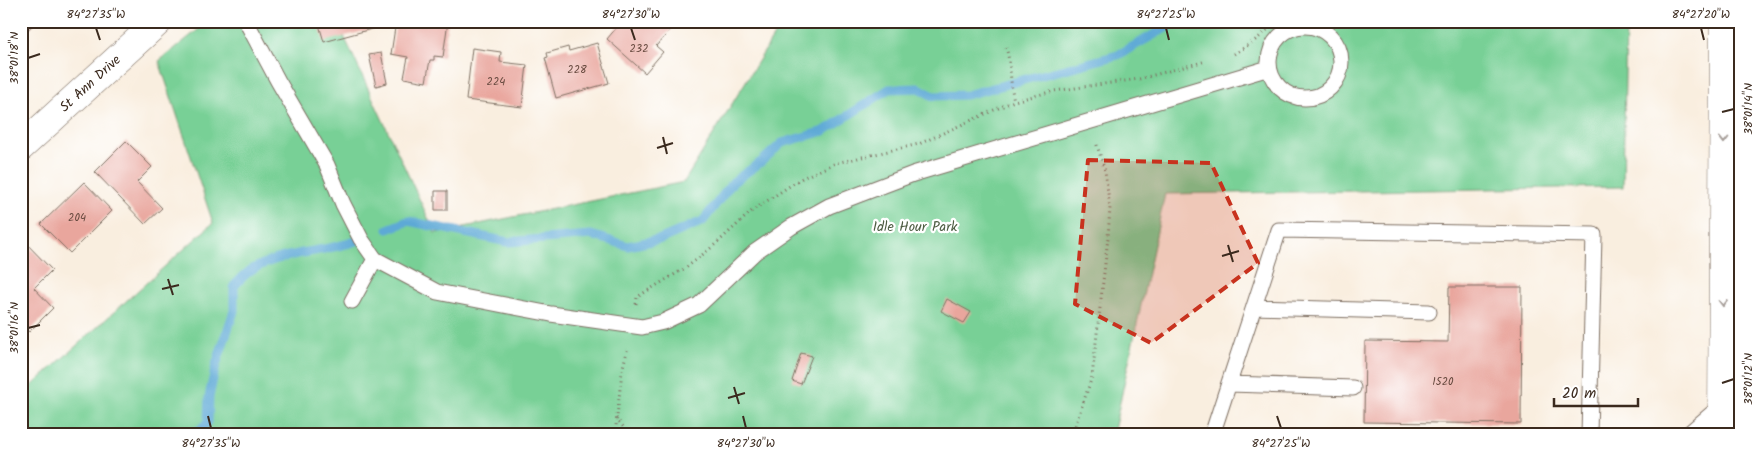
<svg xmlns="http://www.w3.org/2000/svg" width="1762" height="456" font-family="Kalam,sans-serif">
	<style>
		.green { fill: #78d096; stroke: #5a7d5a }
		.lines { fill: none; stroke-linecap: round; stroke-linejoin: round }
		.stream { stroke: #5da9d6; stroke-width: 9 }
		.building { fill: #e9a69d }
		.lane-casing { stroke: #7e6f62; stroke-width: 17 }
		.street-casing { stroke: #7e6f62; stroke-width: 29 }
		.highway-casing { stroke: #7e6f62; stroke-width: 29 }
		.path { stroke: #7e6f62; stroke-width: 3; stroke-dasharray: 1 4; stroke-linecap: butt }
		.lane { stroke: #fff; stroke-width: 15 }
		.street { stroke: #fff; stroke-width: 28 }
		.highway { stroke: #fff; stroke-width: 28 }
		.oneway { stroke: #a79f9a }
		.marked { fill: #c8321e; fill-opacity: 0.2; stroke: #c8321e; stroke-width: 4; stroke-dasharray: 10 6; stroke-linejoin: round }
		.ticks { fill: none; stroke: #3b2a1e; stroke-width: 2 }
		.labels { text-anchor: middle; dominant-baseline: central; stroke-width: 4.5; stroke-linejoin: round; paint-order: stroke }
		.number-label { font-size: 11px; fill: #66493e }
		.street-label { font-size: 14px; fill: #3b2a1e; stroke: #fff }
		.park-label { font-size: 14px; fill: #4d5c42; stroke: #fff }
		.neatline { fill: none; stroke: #3b2a1e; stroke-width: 2 }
		.ticks-label { font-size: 12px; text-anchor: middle; fill: #3b2a1e }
	</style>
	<rect width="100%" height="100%" fill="#fff"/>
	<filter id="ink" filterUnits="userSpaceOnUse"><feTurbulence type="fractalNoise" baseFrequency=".02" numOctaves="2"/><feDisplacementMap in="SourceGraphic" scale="10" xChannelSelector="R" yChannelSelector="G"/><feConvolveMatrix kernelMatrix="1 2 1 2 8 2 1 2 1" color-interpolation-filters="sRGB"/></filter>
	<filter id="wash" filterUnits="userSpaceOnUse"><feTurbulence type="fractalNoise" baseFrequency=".0096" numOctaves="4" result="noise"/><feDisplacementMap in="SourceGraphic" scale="20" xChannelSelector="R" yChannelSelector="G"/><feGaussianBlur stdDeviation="1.12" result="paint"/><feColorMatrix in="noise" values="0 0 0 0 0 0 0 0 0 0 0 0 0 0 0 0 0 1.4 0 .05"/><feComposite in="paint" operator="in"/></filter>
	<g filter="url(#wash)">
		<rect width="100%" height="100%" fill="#f9eedf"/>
		<path class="green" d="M 209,21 L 337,21 L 435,233 L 684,182 L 783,21 L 1626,21 L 1623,187 L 1165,194 L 1113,435 L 21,435 L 26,391 L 213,223 L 159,61 Z"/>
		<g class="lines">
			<path class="stream" d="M 388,229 L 408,221 L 508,242 L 591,235 L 628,246 L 661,239 L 703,221 L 733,182 L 761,162 L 782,143 L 824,131 L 889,89 L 919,88 L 933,96 L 966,95 L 1118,55 L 1178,21
				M 194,435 L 208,422 L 209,397 L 216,365 L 234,311 L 234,286 C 239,281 245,274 251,270 C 284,251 322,253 356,241"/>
		</g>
		<g id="blocks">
			<path class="building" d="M 21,21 L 33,21 L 35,23 L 21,36 Z
				M 318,21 L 373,21 L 375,28 L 324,42 Z
				M 396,21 L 448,21 L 443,57 L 434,56 L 434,60 L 430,60 L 426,82 L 404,78 L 408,57 L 391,54 Z
				M 622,21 L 675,21 L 677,23 L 656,46 L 663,52 L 645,73 L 607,39 Z
				M 597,43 L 609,83 L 556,98 L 545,58 L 548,57 L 547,53 L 568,47 L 569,51 Z
				M 472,48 L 501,52 L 500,62 L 527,65 L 522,107 L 466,100 Z
				M 381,53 L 387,83 L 376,86 L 369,55 Z
				M 126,141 L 152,167 L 137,182 L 162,208 L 145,224 L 95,172 Z
				M 84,182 L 112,211 L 70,253 L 41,224 Z
				M 435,191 L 447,191 L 447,210 L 435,210 Z
				M 23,240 L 52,270 L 34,288 L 53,308 L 29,332 L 21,324 L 21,241 Z
				M 1449,287 L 1522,287 L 1521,424 L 1364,422 L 1365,341 L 1448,342 Z
				M 947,299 L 971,312 L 964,323 L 941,311 Z
				M 801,353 L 812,356 L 801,384 L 792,381 Z"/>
		</g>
	</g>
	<g filter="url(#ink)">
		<use href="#blocks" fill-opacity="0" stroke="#7e6f62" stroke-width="1"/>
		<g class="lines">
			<g class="lane-casing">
				<path id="lane" d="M 246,21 L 278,81 L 327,165 L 343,204 L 361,239 L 375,259 L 437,292 L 551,314 L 642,327 L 663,322 L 699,305 L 755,252 L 791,227 L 829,206 L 913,174 L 1269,68
					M1269 62a36 36 0 1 1 72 0a36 36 0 1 1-72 0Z
					M 352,301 L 375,259
					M 1254,307 L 1429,312
					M 1229,384 L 1353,388
					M 1212,435 L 1279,230 L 1594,235 L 1589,435
					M 1687,435 L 1722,405"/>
			</g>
			<g class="street-casing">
				<g id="street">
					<path id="s1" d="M 21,147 L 159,21"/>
				</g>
			</g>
			<g class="highway-casing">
				<path id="highway" d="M 1722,435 L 1724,21"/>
			</g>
			<path class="path" d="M 1006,47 C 1011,65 1010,83 1014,101
				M 1234,54 C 1247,46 1266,35 1274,21
				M 636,304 L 637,297 L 687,267 L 717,243 L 753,210 L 802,178 L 836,163 L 919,144 L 1014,101 L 1054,91 L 1139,79 L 1206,61
				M 616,418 L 630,435
				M 615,435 L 622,371 L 628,347
				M 1072,435 L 1092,377 L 1108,238 L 1110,208 L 1105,171 L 1096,142"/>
			<use href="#lane" class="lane"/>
			<use href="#street" class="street"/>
			<use href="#highway" class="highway"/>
		</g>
		<defs><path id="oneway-chevron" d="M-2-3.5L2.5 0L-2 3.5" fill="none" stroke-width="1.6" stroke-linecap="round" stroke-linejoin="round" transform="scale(1.25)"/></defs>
		<g class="oneway">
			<use href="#oneway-chevron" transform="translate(1724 140) rotate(90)"/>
			<use href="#oneway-chevron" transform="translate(1723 303) rotate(90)"/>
		</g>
	</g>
	<path class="marked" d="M 1088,160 L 1211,163 L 1258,263 L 1151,343 L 1075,304 Z"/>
	<path class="ticks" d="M 96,28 L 100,40M 631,28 L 635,40M 1166,28 L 1169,40M 1701,28 L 1704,40M 28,58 L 40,54M 1722,112 L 1734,109M 663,137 L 667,154M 657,148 L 673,143M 1228,245 L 1233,262M 1222,256 L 1239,251M 168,279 L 173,295M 162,289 L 179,285M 28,328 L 40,325M 1722,383 L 1734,379M 734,387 L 739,404M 728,398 L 745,393M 208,416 L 211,428M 743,416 L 746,428M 1277,416 L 1281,428"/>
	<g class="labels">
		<g class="number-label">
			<text x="639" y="49">232</text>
			<text x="577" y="70">228</text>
			<text x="496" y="82">224</text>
			<text x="77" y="218">204</text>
			<text x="1443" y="382">1520</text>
		</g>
		<g class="street-label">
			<text stroke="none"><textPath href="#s1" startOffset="94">St Ann Drive</textPath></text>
		</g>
		<g class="park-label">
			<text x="915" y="227">Idle Hour Park</text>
		</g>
	</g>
	<rect width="1762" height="456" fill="none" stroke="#fff" stroke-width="55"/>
	<path d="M1554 398v8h84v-8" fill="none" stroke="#3b2a1e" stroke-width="2.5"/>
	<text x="1562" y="398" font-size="15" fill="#3b2a1e" stroke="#ffffff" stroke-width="4" paint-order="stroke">20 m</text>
	<rect x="28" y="28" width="1706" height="400" class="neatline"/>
	<g class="ticks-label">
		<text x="96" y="18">84°27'35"W</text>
		<text x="631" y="18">84°27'30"W</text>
		<text x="1166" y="18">84°27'25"W</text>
		<text x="1701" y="18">84°27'20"W</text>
		<text transform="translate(14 58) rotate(-90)" y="4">38°01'18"N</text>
		<text transform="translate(1748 109) rotate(-90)" y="4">38°01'14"N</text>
		<text transform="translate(14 328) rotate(-90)" y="4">38°01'16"N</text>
		<text transform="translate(1748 379) rotate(-90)" y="4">38°01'12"N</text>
		<text x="211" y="447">84°27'35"W</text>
		<text x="746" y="447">84°27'30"W</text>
		<text x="1281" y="447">84°27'25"W</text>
	</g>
</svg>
